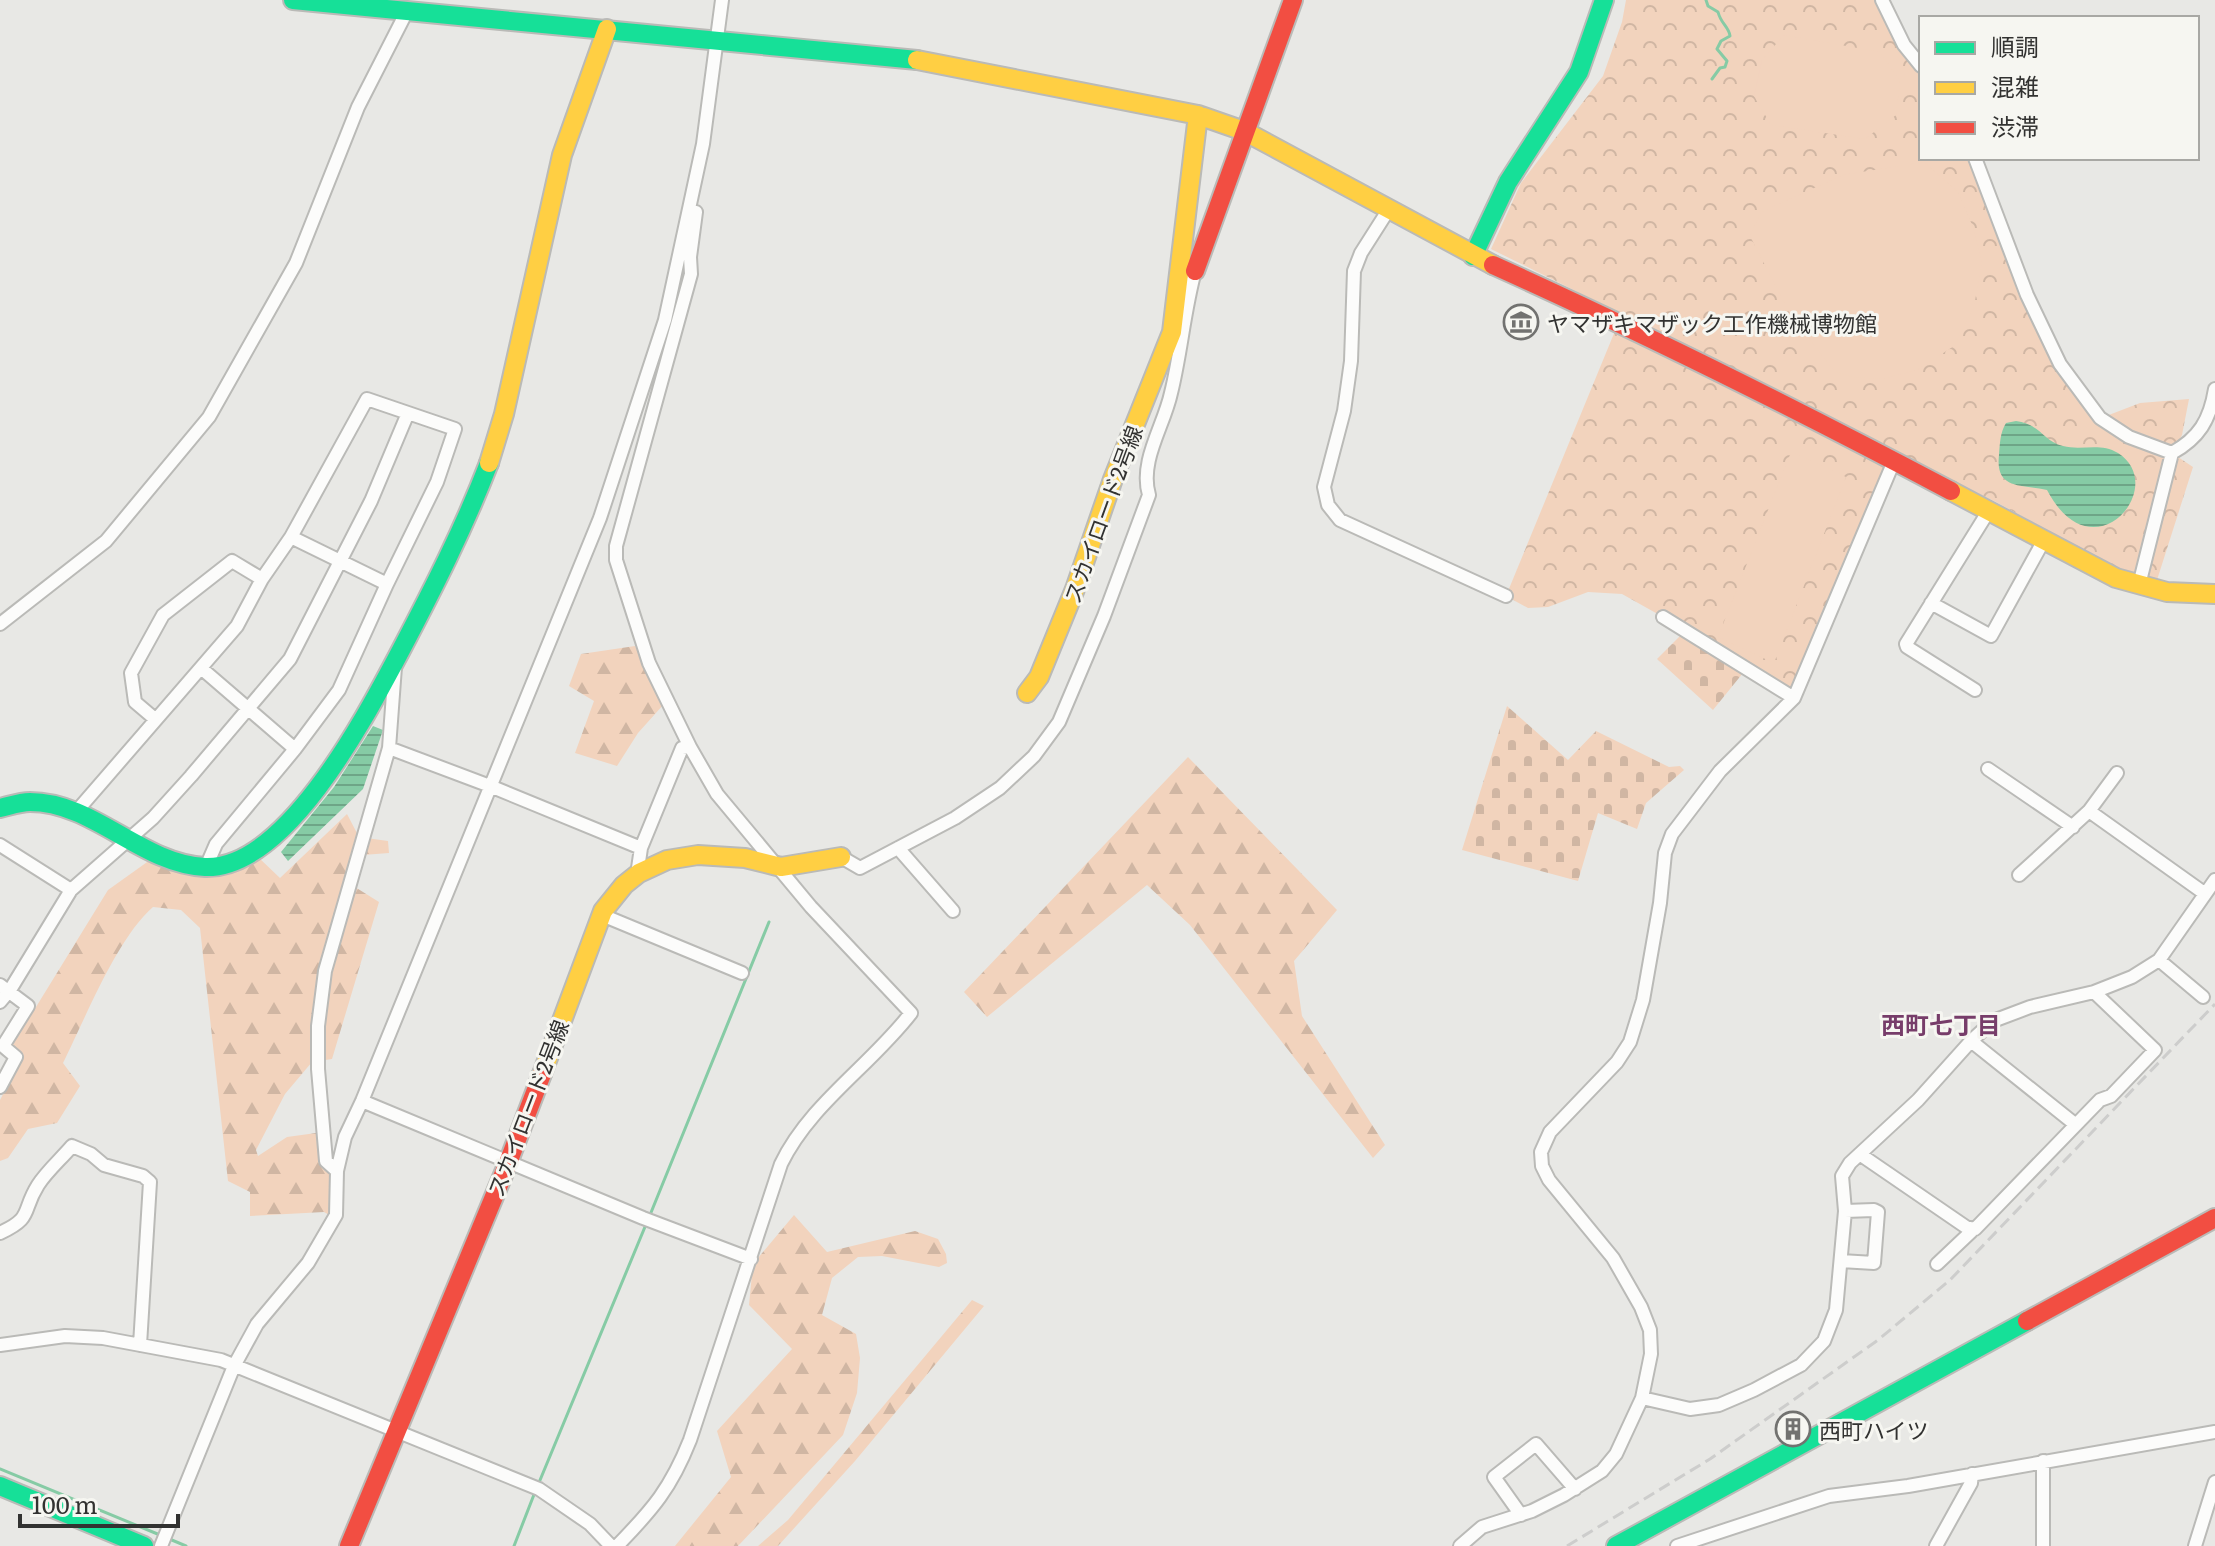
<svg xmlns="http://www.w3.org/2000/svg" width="2215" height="1546" font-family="Literata,'Noto Sans JP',serif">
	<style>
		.forest { fill: url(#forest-firs) }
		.cemetery { fill: url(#cemetery-stones) }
		.park { fill: url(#park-crowns) }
		.pitch { fill: #f2d3bd }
		.water { fill: url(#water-rules) }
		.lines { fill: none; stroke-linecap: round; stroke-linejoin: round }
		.stream { stroke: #86cba5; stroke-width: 3 }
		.street-casing { stroke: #babab7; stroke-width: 16 }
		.fast-casing { stroke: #babab7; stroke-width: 22 }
		.slow-casing { stroke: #babab7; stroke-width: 22 }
		.jam-casing { stroke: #babab7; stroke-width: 22 }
		.street { stroke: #fcfcfb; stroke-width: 12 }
		.fast { stroke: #16e098; stroke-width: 18 }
		.slow { stroke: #ffcf43; stroke-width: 18 }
		.jam { stroke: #f24e42; stroke-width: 18 }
		.rail { stroke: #cdcdcc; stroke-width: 3; stroke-dasharray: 12 6; stroke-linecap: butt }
		.labels { text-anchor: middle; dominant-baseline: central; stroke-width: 6; stroke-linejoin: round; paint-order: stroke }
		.poi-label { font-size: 22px; fill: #323231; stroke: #f6f6f1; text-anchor: start }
		.street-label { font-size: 22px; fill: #323231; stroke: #f6f6f1 }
		.neighbourhood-label { font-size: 24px; font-weight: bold; fill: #773d6a; stroke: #f6f6f1 }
	</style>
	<defs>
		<pattern id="forest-firs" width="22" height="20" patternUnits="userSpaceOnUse" patternTransform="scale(2)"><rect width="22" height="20" fill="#f2d3bd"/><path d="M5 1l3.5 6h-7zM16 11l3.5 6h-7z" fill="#d0b6a3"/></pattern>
		<pattern id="cemetery-stones" width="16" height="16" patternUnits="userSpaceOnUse" patternTransform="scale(2)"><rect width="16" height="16" fill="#f2d3bd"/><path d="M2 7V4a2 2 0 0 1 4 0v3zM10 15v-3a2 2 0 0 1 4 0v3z" fill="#d0b6a3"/></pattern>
		<pattern id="park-crowns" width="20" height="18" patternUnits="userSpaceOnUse" patternTransform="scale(2)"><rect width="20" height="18" fill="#f2d3bd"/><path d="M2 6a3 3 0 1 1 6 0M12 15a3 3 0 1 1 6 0" fill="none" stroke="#d0b6a3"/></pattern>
		<pattern id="water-rules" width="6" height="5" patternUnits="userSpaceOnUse" patternTransform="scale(2)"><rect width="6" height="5" fill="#86cba5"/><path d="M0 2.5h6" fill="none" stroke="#6ea587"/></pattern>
	</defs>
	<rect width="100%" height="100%" fill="#e8e8e5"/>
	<path class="forest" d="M 635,646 L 664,704 L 638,733 L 617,766 L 575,753 L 594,701 L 569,686 L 581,654 Z
		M 1188,757 L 1337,910 L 1294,961 L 1302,1016 L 1385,1145 L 1373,1158 L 1190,925 L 1147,885 L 987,1017 L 964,992 Z
		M 347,814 L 359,837 L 388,841 L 389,853 L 363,855 L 355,887 L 379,902 L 332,1059 L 312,1062 L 285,1094 L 256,1150 L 258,1156 L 287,1137 L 316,1133 L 321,1164 L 332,1173 L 331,1216 L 324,1212 L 250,1216 L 250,1192 L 228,1181 L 200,928 L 181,910 L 153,907 C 117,938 85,1019 63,1063 L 80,1086 L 57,1123 L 28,1129 L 8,1158 L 0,1161 L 0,1100 L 22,1058 L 12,1046 L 108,890 L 150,860 L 197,876 L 230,873 L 258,857 L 280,878 Z
		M 794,1215 L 827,1252 L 915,1231 L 938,1239 L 946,1254 L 947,1263 L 939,1267 L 882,1256 L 858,1257 L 832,1278 L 822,1315 L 856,1334 L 860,1358 L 857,1393 L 843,1435 L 738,1546 L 675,1546 L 731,1477 L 717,1431 L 792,1349 L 749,1305 L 753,1264 Z
		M 972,1300 L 984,1306 L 855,1461 L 778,1546 L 758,1546 L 788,1520 Z"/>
	<path class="cemetery" d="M 1684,632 L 1743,673 L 1713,710 L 1657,659 Z
		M 1507,706 L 1568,760 L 1596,731 L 1669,767 L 1680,766 L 1684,770 L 1646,803 L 1637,829 L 1598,813 L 1578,881 L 1462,850 Z"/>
	<path class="park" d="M 1626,0 L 1882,0 L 1921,66 L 1921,158 L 1975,158 L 2060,364 L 2101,418 L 2140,403 L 2189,399 L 2182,435 L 2172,453 L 2193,467 L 2157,580 L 2118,569 L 1996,502 L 1892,452 L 1794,698 L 1663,617 L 1622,594 L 1588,592 L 1548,607 L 1528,608 L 1506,596 L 1622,314 L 1491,249 L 1521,183 L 1603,76 L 1622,22 Z"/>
	<path class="pitch" d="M 1784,35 L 1880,52 L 1900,81 L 1896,115 L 1865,139 L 1771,125 L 1754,96 L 1762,60 Z
		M 1924,162 L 1958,192 L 1973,227 L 1982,263 L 1974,306 L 1954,346 L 1917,370 L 1882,379 L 1852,377 L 1834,371 L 1789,312 L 1750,236 L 1761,212 L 1843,175 Z
		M 1791,452 L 1846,477 L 1774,663 L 1718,637 Z"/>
	<path class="water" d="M 2016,421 C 2042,425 2043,441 2063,446 C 2082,451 2100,442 2118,453 C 2170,486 2093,578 2047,490 C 2021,484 1995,490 1999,455 C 2000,443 2000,433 2006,423 Z
		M 373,726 L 383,730 L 363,789 L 288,861 L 281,852 L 334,787 Z"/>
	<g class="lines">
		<path class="stream" d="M 1706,0 L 1708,6 L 1718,12 C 1721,24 1729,27 1730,36 L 1721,41 L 1717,49 L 1727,61 L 1725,67 L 1720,68 L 1712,79
			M 650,1215 L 769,922
			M 0,1469 L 160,1535
			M 538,1485 L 647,1222
			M 167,1538 L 186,1546
			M 514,1546 L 535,1492"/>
		<g class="street-casing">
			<path id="street" d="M 1882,0 L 1904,45 L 1921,66
				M 1975,158 L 2027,295 L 2060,364 L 2100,418 L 2129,437 L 2172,453
				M 1389,209 L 1361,253 L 1354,271 L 1351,361 L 1344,411 L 1324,487 L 1328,505 L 1340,520 L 1506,596
				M 291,537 L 387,584
				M 2139,585 L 2172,453 C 2199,438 2210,420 2215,389
				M 1931,603 L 1991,636 L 2044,540
				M 1663,617 L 1794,698
				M 0,624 L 106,541 L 209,417 L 296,263 L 358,107 L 407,11
				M 201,668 L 295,749
				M 1975,690 L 1907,647 L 1906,644 L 1988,512
				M 155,719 L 135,702 L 131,673 L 163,615 L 232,561 L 262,579
				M 690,747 L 649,663 L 616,560 L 616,546 L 691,274 L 690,257 L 696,212
				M 389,748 L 490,786 L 641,848
				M 1988,769 L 2073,827
				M 2089,811 L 2204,893
				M 76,812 L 237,626 L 262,579 L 291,537 L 367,399 L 455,429 L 437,482 L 387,584 L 339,690 L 295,749 L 216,844 L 206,867
				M 0,845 L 71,890
				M 898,848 L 953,911
				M 841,857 L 860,868 L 955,818 L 1000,788 L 1034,756 L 1059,722 L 1104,616 L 1149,495 C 1139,461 1164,426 1171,393 C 1181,353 1184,311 1195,271
				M 2019,875 L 2089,811 L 2117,773
				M 602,915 L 742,973
				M 2159,960 L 2203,997
				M 0,985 L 28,1006 L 3,1046 L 16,1057 L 0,1087
				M 0,1002 L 10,990 L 71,890 L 153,818 L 191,776 L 290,659 L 371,501 L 408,413
				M 1971,1041 L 2076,1125
				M 362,1101 L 643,1218 L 751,1259
				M 1861,1155 L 1966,1227 L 1975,1229 L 2100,1100 L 2111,1096 L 2155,1050 L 2094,992
				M 337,1171 L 326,1161 L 318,1069 L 318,1026 L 325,971 L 389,748 L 395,667
				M 0,1233 C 34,1217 21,1212 38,1185 C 47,1171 61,1159 72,1146 L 91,1154 L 104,1165 L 143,1176 L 150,1182 L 140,1345
				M 1841,1261 L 1874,1263 L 1878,1212 L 1874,1210 L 1845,1211
				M 1937,1264 L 1974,1229
				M 0,1345 L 65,1336 L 103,1338 L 221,1360 L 539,1489 L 590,1524 L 611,1546
				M 1642,1398 L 1690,1409 L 1719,1405 L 1754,1390 L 1801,1365 L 1824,1341 L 1836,1310 L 1845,1211 L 1842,1176 L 1850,1163 L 1918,1100 L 1971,1041 L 1993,1021 L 2030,1007 L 2094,992 L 2132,977 L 2159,960 L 2215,880
				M 2043,1461 L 2043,1546
				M 1521,1515 L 1494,1477 L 1536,1444 L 1575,1489
				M 161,1546 L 234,1366 L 257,1324 L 308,1263 L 336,1215 L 337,1171 L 345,1137 L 362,1101 L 600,518 L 665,320 L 703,144 L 722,0
				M 617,1546 C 653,1509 671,1488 690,1440 L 781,1164 C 810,1104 870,1066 911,1013 L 811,907 L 717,794 L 690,747 L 682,748 L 641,848 L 637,875
				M 1460,1546 L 1482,1527 L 1532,1511 L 1564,1495 L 1602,1471 L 1616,1454 L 1642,1398 L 1651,1354 L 1650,1330 L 1641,1307 L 1613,1258 L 1549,1180 L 1542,1166 L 1541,1152 L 1550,1132 L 1617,1062 L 1630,1042 L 1643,1000 L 1660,903 L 1665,853 L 1672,834 L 1720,771 L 1794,698 L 1894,461
				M 1677,1546 L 1829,1496 L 1908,1486 L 2215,1432
				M 1936,1546 L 1971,1483 L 1972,1474
				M 2195,1546 L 2215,1482"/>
		</g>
		<g class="fast-casing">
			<path id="fast" d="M 293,0 L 917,60
				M 1473,256 L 1508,182 L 1579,72 L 1604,0
				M 0,808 C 9,806 20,802 30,802 C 94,802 141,864 205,867 C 287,870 368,712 401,650 C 433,589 464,528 489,463
				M 0,1486 L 144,1546
				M 1616,1546 L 2027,1321"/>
		</g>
		<g class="slow-casing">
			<path id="slow" d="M 917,60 L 1198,115 L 1244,131 L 1493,265
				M 489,463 L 504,414 L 562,155 L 607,29
				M 1951,491 L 2116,578 L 2167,592 L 2215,594
				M 1027,693 L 1039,677 L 1075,589 L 1113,479 L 1172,332 L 1198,115
				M 542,1074 L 603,911 L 624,885 L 639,873 L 667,860 L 698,855 L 745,858 L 781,867 L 841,857"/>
		</g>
		<g class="jam-casing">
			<path id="jam" d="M 1493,265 C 1648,335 1800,411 1951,491
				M 1195,271 L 1293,0
				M 2027,1321 L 2215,1218
				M 349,1546 L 508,1163 L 542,1074"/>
		</g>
		<use href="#street" class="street"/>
		<use href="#fast" class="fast"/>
		<use href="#slow" class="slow"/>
		<use href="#jam" class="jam"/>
		<path class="rail" d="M 1567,1546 L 1710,1459 L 1878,1340 L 1950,1280 L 2215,1004"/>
	</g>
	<defs>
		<g id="museum-ring" transform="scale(1.8)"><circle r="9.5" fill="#f6f6f1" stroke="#727270" stroke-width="1.5"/><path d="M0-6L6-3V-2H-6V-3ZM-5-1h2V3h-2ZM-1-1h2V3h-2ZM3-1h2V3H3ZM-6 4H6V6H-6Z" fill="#727270"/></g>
		<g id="building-ring" transform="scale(1.8)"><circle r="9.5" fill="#f6f6f1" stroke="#727270" stroke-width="1.5"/><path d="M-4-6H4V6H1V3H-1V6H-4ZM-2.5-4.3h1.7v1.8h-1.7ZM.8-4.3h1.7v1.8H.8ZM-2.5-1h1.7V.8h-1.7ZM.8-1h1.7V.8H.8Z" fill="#727270"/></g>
	</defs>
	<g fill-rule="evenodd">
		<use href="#museum-ring" x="1521" y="322"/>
		<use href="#building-ring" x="1793" y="1429"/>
	</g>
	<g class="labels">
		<g class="poi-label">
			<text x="1547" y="322">ヤマザキマザック工作機械博物館</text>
			<text x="1819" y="1429">西町ハイツ</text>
		</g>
		<g class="street-label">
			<text transform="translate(1102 514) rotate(-70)">スカイロード2号線</text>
			<text transform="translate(527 1108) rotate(-69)">スカイロード2号線</text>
		</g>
		<g class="neighbourhood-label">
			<text x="1941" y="1023">西町七丁目</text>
		</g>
	</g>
	<rect x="1919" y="16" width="280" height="144" fill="#f6f6f1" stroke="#a8a8a4" stroke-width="2"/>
	<rect x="1935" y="42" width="40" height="12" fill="#16e098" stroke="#a8a8a4" stroke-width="2"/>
	<text x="1991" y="56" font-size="24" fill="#323231">順調</text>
	<rect x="1935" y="82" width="40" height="12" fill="#ffcf43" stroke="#a8a8a4" stroke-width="2"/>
	<text x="1991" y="96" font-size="24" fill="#323231">混雑</text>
	<rect x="1935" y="122" width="40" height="12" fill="#f24e42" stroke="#a8a8a4" stroke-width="2"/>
	<text x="1991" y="136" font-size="24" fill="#323231">渋滞</text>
	<path d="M20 1514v12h158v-12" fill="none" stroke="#323231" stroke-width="4"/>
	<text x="32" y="1514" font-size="24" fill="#323231" stroke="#f6f6f1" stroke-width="6" paint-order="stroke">100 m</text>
</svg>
